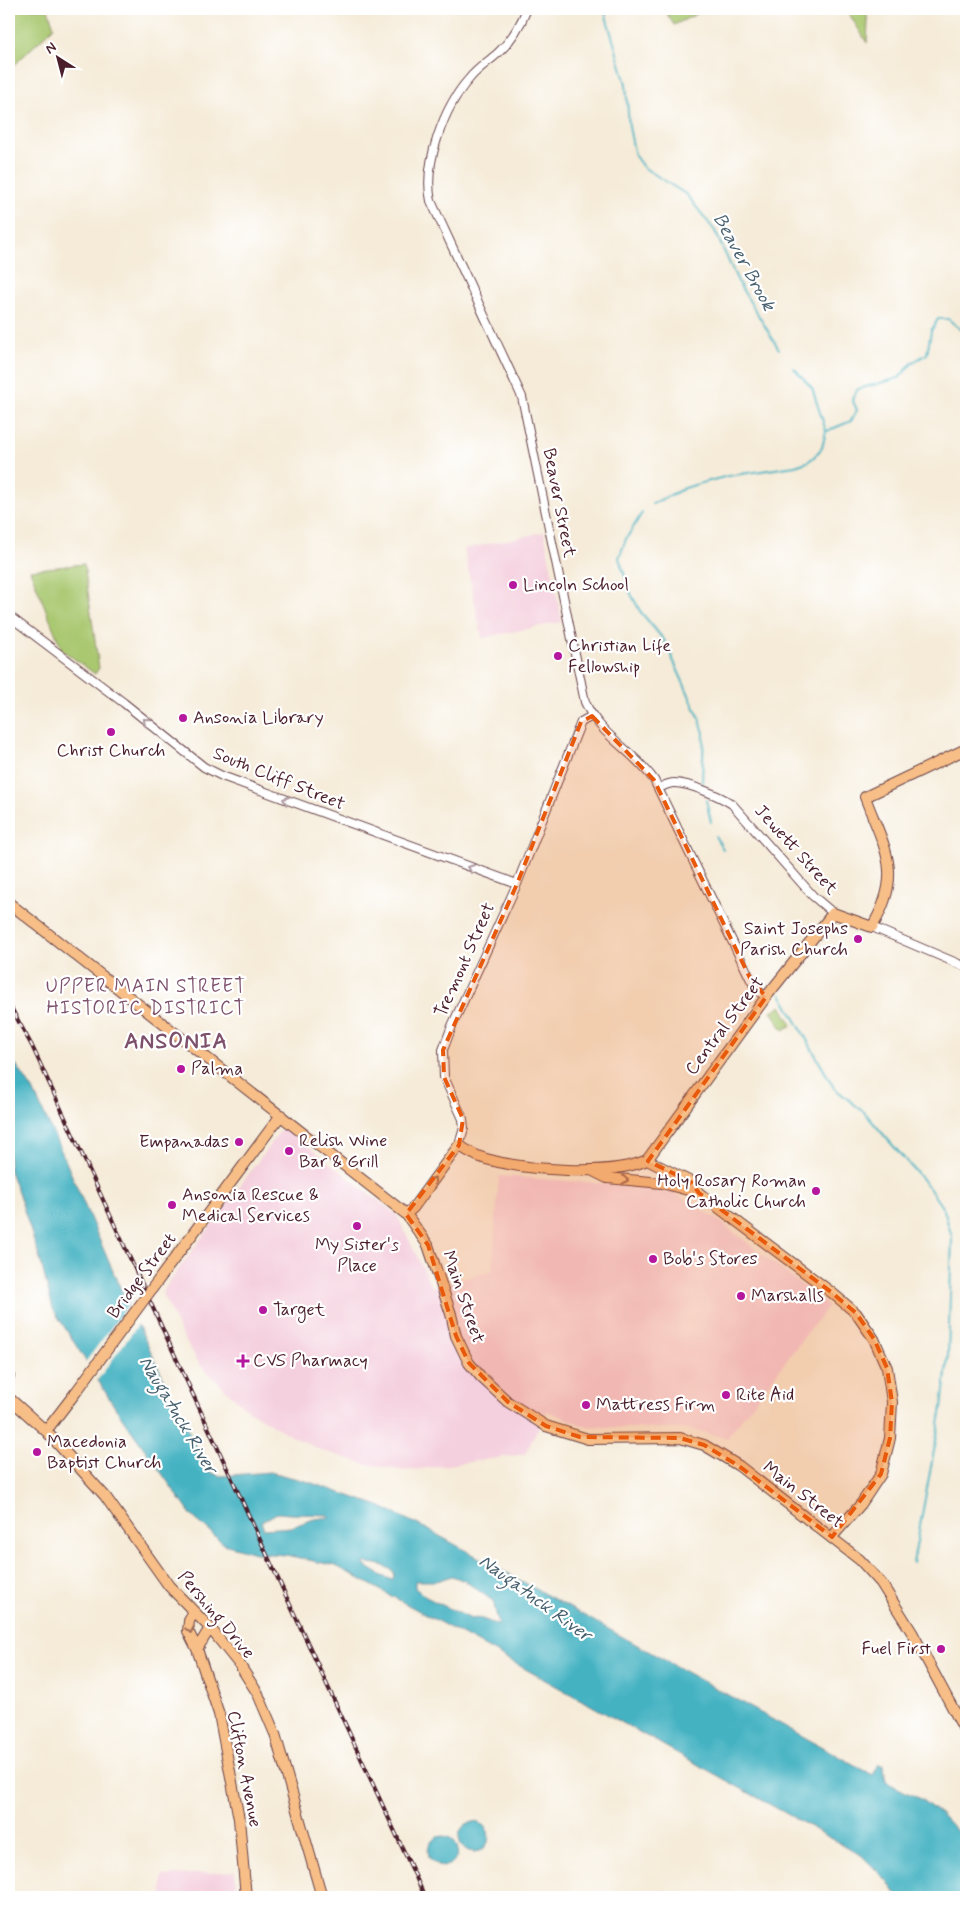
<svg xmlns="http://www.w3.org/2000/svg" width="975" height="1906" font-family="Mynerve,sans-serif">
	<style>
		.built { fill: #f4cfdd }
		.green { fill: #a9c870; stroke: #7a744e }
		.water { fill: #45b2c2; stroke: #486876; fill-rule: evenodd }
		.pier { fill: #f5ebd8 }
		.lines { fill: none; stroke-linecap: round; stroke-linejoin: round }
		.stream { stroke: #45b2c2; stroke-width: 2 }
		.minor-casing { stroke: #643e45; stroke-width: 10 }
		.major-casing { stroke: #643e45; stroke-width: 12 }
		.minor { stroke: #fff; stroke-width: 8 }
		.major { stroke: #f7be87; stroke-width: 10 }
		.rail-casing { stroke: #4a1f2b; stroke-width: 4 }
		.rail { stroke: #fff; stroke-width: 2; stroke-dasharray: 5.5; stroke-linecap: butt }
		.major-bridge-casing { stroke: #643e45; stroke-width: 12; stroke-linecap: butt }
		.major-bridge { stroke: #f7be87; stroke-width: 10 }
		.oneway { stroke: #ae9aa0 }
		.oneway2 { stroke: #a06e59 }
		.marked { fill: #e8590c; fill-opacity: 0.2; stroke: #e8590c; stroke-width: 4; stroke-dasharray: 10 6; stroke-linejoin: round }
		.poi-dot { fill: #b5179e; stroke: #fff; stroke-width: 2 }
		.labels { text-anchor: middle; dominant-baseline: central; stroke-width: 4.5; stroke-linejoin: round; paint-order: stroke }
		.street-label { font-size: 18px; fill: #4a1f2b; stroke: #fff }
		.poi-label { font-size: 18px; fill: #4a1f2b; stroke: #fff; text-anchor: start }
		.water-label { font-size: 19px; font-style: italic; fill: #48616f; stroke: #fff }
		.neighbourhood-label { font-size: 19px; letter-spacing: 1px; fill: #7d516b; stroke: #fff }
		.district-label { font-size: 22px; font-weight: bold; letter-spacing: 1px; fill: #7d516b; stroke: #fff }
	</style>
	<rect width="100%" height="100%" fill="#fff"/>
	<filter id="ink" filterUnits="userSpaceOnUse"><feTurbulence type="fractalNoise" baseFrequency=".02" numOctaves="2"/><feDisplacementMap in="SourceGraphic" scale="10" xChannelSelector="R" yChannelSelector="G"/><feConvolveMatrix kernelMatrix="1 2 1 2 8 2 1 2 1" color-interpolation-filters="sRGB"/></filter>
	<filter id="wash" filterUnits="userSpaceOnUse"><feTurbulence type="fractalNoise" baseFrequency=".0096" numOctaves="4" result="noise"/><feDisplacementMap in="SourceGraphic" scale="20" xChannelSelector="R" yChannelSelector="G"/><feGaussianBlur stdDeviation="1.12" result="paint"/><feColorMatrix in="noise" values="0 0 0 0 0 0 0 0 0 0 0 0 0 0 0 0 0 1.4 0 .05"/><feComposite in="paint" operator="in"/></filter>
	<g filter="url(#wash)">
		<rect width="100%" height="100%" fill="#f5ebd8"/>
		<path class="built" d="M 544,532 L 562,622 L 482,638 L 464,549 Z
			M 283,1127 L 397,1215 L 432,1287 L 492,1271 L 499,1176 L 666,1188 L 717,1219 L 828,1306 L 727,1438 L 690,1429 L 624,1428 L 584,1426 L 547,1411 L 525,1454 L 406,1471 L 365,1464 L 323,1451 L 291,1436 L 245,1408 L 200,1365 L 180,1332 L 162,1292 Z
			M 235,1871 L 237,1897 L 163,1897 L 162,1876 Z"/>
		<path class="green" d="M 9,9 L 48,9 L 54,27 L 9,70 Z
			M 664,9 L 707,9 L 674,25 Z
			M 846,9 L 866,9 L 868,22 L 867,43 Z
			M 84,564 L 99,668 L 95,674 L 62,650 L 30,570 Z
			M 781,1006 L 792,1025 L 783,1030 L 771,1011 Z"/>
		<path class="water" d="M 9,1054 L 33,1090 L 64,1157 L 118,1283 L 208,1471 L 220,1476 L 270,1472 L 306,1481 L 379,1506 L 427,1529 L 873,1775 L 879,1764 L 884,1766 L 886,1782 L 922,1800 L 944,1817 L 966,1841 L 966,1897 L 898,1897 L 888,1882 L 861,1855 L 491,1650 L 336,1566 L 286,1555 L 255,1553 L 224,1544 L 192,1516 L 116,1409 L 53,1309 L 40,1259 L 18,1192 L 9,1169 ZM 277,1513 C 295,1515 310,1514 328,1515 L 329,1517 L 314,1519 L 291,1527 L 264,1529 L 261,1522 ZM 364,1563 C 376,1563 385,1565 394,1572 L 393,1580 L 382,1576 L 364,1565 ZM 452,1576 L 465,1581 L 493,1601 L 499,1625 C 489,1623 482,1616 471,1619 L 426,1597 L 415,1588 L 415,1581 L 436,1581 Z
			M459 1837a15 15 0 1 1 30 0a15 15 0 1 1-30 0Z
			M428 1851a15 15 0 1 1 30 0a15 15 0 1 1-30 0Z"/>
		<path class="pier" d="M 130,1302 L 140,1322 L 96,1382 L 84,1364 Z"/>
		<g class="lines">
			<path class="stream" d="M 604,9 L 626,84 L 629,127 L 635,156 L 643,167 L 687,195 L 715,231 L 739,284 L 779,349
				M 827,431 L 851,421 L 857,410 L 852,399 L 858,389 L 899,378 L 913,362 L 927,354 L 931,331 L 938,319 L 948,319 L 963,331 L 966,330
				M 652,504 L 685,488 L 698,484 L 728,476 L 795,466 L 807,462 L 813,458 L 822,448 L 826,431 L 812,388 L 794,368
				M 642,513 L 626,539 L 619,558 L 630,592 L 640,611 L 664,640 L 699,717 L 704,733 L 702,783
				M 706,800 L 711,822
				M 715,836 L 723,849
				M 781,994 L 834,1088 L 864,1112 L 927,1185 L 944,1210 L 952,1237 L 948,1356 L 942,1408 L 913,1563"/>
		</g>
	</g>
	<g filter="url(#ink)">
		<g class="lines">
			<g class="minor-casing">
				<path id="minor" d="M 527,9 C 520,26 511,41 498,53 C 488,62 477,69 469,79 C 444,107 423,164 431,201 L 522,397 L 585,702 C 599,735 634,751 654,780 L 750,978 L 756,989 L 766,997
					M 9,616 L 124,703 L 204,767 L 222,776 L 517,884
					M 659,788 C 664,786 668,783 674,783 C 689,783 720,796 732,804 L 813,896 L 833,913
					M 872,927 L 966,967
					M 459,1145 L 464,1128 L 463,1119 L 444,1077 L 443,1050 L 452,1026 L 517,884 L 581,722 L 592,716"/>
			</g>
			<g class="major-casing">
				<path id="major" d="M 9,903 L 406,1214 L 428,1245 L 451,1314 L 456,1336 L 469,1363 L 481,1377 L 508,1402 L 546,1426 L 588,1439 L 680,1438 L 704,1445 L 739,1466 L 860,1560 L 881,1583 L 913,1634 L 966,1733
					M 647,1160 L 691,1182 L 699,1193 L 831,1292 L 856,1313 L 874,1339 L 887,1368 L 892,1402 L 890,1438 L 881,1474 L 861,1504 L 832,1537
					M 591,1170 L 607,1178 L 662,1183 L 699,1193
					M 406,1214 L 413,1208 L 459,1145 C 467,1151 476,1156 486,1159 C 525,1170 610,1177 647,1160 L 766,997 L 833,913 L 872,927 C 904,873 885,850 865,797 L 966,749
					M 154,1286 L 281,1115
					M 9,1313 L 9,1332
					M 9,1355 L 9,1376
					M 9,1398 L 46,1431 L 105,1496 L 169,1586 L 210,1628 L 239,1664 L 258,1694 L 275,1734 L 322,1897
					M 46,1431 L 76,1392
					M 194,1612 L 189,1621 L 188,1631 L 197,1649 L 219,1714 L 239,1819 L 246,1897
					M 197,1649 L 210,1628"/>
			</g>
			<use href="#minor" class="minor"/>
			<use href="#major" class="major"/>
			<g class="rail-casing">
				<path id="rail" d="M 9,1004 L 32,1046 L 425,1897"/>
			</g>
			<use href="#rail" class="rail"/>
			<g class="major-bridge-casing">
				<path id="major-bridge" d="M 76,1392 L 154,1286"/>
			</g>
			<use href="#major-bridge" class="major-bridge"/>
		</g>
		<defs><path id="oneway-chevron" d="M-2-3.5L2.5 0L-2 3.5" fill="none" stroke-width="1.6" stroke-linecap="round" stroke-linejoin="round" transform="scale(1.25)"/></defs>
		<g class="oneway">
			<use href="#oneway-chevron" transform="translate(146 721) rotate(-141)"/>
			<use href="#oneway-chevron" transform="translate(286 800) rotate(-160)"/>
			<use href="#oneway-chevron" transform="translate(471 868) rotate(-160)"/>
		</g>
		<g class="oneway2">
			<use href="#oneway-chevron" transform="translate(433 1180) rotate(-54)"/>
			<use href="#oneway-chevron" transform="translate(625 1180) rotate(6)"/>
			<use href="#oneway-chevron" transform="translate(190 1630) rotate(79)"/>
		</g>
	</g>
	<path class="marked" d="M 592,716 L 654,780 L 750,978 L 766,997 L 648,1161 L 691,1182 L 699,1193 L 831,1292 L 856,1313 L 874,1339 L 887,1368 L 892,1402 L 890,1438 L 881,1474 L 832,1537 L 739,1466 L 704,1445 L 680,1438 L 580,1437 L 546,1426 L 508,1402 L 469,1363 L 456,1336 L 428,1245 L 406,1214 L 459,1145 L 463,1119 L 444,1077 L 443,1050 L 517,884 L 581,722 Z"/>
	<g class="poi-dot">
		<circle cx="513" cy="585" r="5"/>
		<circle cx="558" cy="656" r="5"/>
		<circle cx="183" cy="718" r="5"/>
		<circle cx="111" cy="732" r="5"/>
		<circle cx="858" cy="939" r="5"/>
		<circle cx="181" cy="1069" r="5"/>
		<circle cx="239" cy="1142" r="5"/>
		<circle cx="289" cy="1151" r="5"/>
		<circle cx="816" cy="1191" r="5"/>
		<circle cx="172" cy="1205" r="5"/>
		<circle cx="357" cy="1226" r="5"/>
		<circle cx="653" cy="1259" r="5"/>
		<circle cx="741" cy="1296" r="5"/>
		<circle cx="263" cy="1310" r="5"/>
		<path d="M240.5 1353.5h5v5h5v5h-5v5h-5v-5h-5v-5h5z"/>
		<circle cx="726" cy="1395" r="5"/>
		<circle cx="586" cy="1405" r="5"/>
		<circle cx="37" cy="1452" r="5"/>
		<circle cx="941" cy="1649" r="5"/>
	</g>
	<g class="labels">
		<g class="street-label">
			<text transform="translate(559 503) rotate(79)">Beaver Street</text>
			<text transform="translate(279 779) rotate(22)">South Cliff Street</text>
			<text transform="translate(796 850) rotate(48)">Jewett Street</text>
			<text transform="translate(465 960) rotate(-66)">Tremont Street</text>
			<text transform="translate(725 1026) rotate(-53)">Central Street</text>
			<text transform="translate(142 1276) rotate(-53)">Bridge Street</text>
			<text transform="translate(463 1297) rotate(71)">Main Street</text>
			<text transform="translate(803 1495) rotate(38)">Main Street</text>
			<text transform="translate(216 1615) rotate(50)">Pershing Drive</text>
			<text transform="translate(244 1769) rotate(79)">Clifton Avenue</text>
		</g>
		<g class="poi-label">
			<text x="523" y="585">Lincoln School</text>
			<text x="568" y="646">Christian Life<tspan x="568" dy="21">Fellowship</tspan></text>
			<text x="193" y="718">Ansonia Library</text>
			<text x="111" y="751" text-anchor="middle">Christ Church</text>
			<text x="848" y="929" text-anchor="end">Saint Josephs<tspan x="848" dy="21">Parish Church</tspan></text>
			<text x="191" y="1069">Palma</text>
			<text x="299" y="1141">Relish Wine<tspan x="299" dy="21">Bar &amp; Grill</tspan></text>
			<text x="229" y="1142" text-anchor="end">Empanadas</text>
			<text x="806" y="1181" text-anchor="end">Holy Rosary Roman<tspan x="806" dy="21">Catholic Church</tspan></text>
			<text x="182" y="1195">Ansonia Rescue &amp;<tspan x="182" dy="21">Medical Services</tspan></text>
			<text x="357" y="1245" text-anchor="middle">My Sister's<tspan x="357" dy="21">Place</tspan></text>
			<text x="663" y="1259">Bob's Stores</text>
			<text x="751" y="1296">Marshalls</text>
			<text x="273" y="1310">Target</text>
			<text x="253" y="1361">CVS Pharmacy</text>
			<text x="736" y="1395">Rite Aid</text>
			<text x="596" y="1405">Mattress Firm</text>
			<text x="47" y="1442">Macedonia<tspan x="47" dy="21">Baptist Church</tspan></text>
			<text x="931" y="1649" text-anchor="end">Fuel First</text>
		</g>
		<g class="water-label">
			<text transform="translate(744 262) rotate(61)">Beaver Brook</text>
			<text transform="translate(178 1415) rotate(59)">Naugatuck River</text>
			<text transform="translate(535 1598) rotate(36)">Naugatuck River</text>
		</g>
		<g class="neighbourhood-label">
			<text x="146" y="986">UPPER MAIN STREET<tspan x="146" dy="22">HISTORIC DISTRICT</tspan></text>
		</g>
		<g class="district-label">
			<text x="176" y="1042">ANSONIA</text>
		</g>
	</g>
	<rect width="975" height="1906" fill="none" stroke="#fff" stroke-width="30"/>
	<g transform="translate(58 58) rotate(324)" stroke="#ffffff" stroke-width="4" paint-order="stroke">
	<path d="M0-4L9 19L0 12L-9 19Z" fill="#4a1f2b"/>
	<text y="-8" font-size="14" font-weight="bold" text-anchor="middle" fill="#4a1f2b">N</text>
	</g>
</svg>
